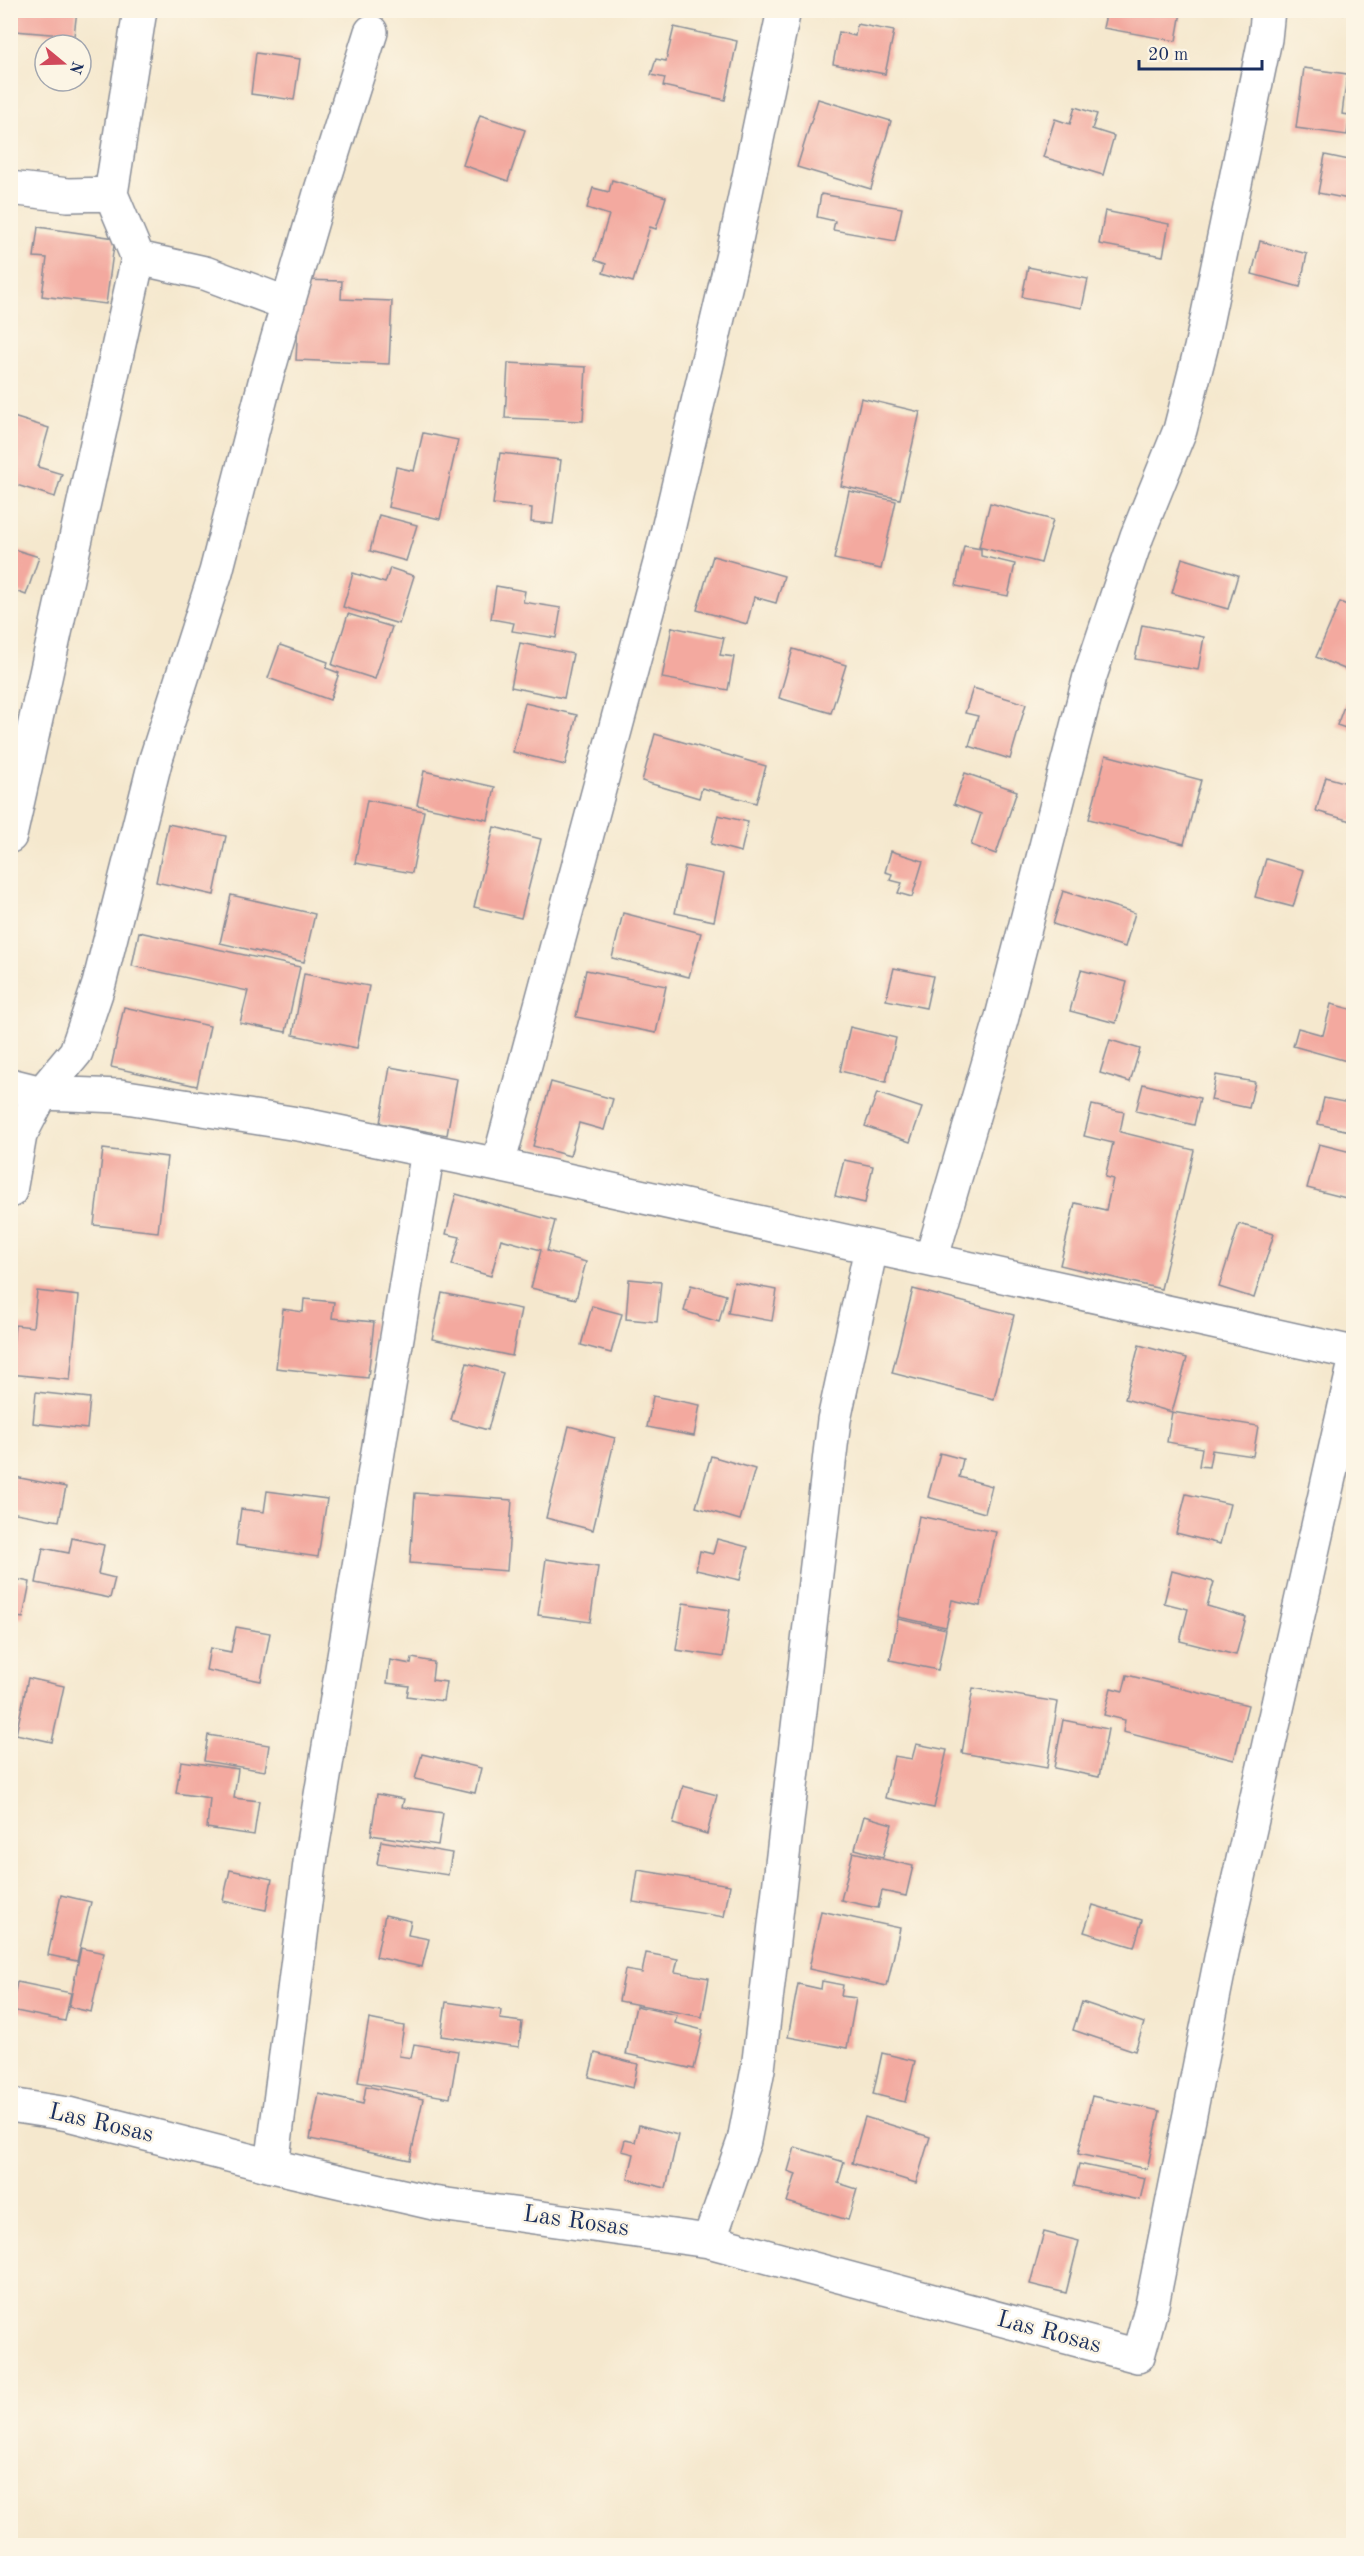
<svg xmlns="http://www.w3.org/2000/svg" width="1364" height="2556" font-family="'Old Standard TT',serif">
	<style>
		.building { fill: #f3a99f }
		.lines { fill: none; stroke-linecap: round; stroke-linejoin: round }
		.minor-casing { stroke: #888c96; stroke-width: 36 }
		.minor { stroke: #fff; stroke-width: 33 }
		.labels { text-anchor: middle; dominant-baseline: central; stroke-width: 5; stroke-linejoin: round; paint-order: stroke }
		.street-label { font-size: 24px; fill: #1b2f5e; stroke: #fcf5e5 }
	</style>
	<rect width="100%" height="100%" fill="#fcf5e5"/>
	<filter id="ink" filterUnits="userSpaceOnUse"><feTurbulence type="fractalNoise" baseFrequency=".0167" numOctaves="2"/><feDisplacementMap in="SourceGraphic" scale="12" xChannelSelector="R" yChannelSelector="G"/><feConvolveMatrix kernelMatrix="1 2 1 2 8 2 1 2 1" color-interpolation-filters="sRGB"/></filter>
	<filter id="wash" filterUnits="userSpaceOnUse"><feTurbulence type="fractalNoise" baseFrequency=".008" numOctaves="4" result="noise"/><feDisplacementMap in="SourceGraphic" scale="24" xChannelSelector="R" yChannelSelector="G"/><feGaussianBlur stdDeviation="1.35" result="paint"/><feColorMatrix in="noise" values="0 0 0 0 0 0 0 0 0 0 0 0 0 0 0 0 0 1.4 0 .05"/><feComposite in="paint" operator="in"/></filter>
	<g filter="url(#wash)">
		<rect width="100%" height="100%" fill="#f5e8ce"/>
		<g id="blocks">
			<path class="building" d="M 17,10 L 77,10 L 74,36 L 15,31 Z
				M 1107,10 L 1181,12 L 1176,41 L 1103,28 Z
				M 1332,10 L 1354,10 L 1354,15 L 1332,12 Z
				M 857,24 L 894,31 L 885,74 L 833,64 L 839,32 L 855,36 Z
				M 674,27 L 737,41 L 725,100 L 663,86 L 665,78 L 651,75 L 656,59 L 666,61 Z
				M 256,53 L 300,59 L 294,100 L 251,94 Z
				M 1304,68 L 1347,74 L 1342,114 L 1350,115 L 1347,135 L 1296,128 Z
				M 818,99 L 891,121 L 871,189 L 797,167 Z
				M 1075,107 L 1097,114 L 1092,129 L 1114,136 L 1103,175 L 1043,157 L 1055,119 L 1070,124 Z
				M 480,115 L 525,130 L 508,181 L 463,165 Z
				M 1325,155 L 1354,161 L 1354,200 L 1318,193 Z
				M 612,180 L 666,197 L 656,229 L 650,227 L 633,282 L 603,273 L 606,264 L 595,260 L 609,215 L 587,208 L 593,188 L 609,192 Z
				M 821,194 L 902,208 L 895,241 L 833,230 L 835,221 L 817,217 Z
				M 1105,211 L 1169,224 L 1163,256 L 1099,244 Z
				M 38,227 L 115,238 L 106,304 L 42,296 L 47,258 L 34,257 Z
				M 1260,241 L 1307,254 L 1300,287 L 1252,274 Z
				M 1028,267 L 1088,279 L 1082,308 L 1022,297 Z
				M 300,280 L 342,281 L 341,299 L 392,301 L 389,364 L 296,360 Z
				M 508,363 L 586,367 L 583,421 L 505,418 Z
				M 861,398 L 920,412 L 900,499 L 841,486 Z
				M 10,416 L 49,428 L 38,467 L 62,474 L 55,497 L 10,483 Z
				M 423,433 L 458,440 L 440,519 L 388,507 L 396,467 L 414,471 Z
				M 500,453 L 561,460 L 553,524 L 531,522 L 532,508 L 493,504 Z
				M 849,491 L 896,501 L 881,569 L 834,559 Z
				M 990,503 L 1053,520 L 1041,563 L 979,547 Z
				M 379,515 L 417,525 L 406,561 L 370,551 Z
				M 964,546 L 981,549 L 981,556 L 1015,564 L 1008,596 L 956,586 Z
				M 10,548 L 39,557 L 26,595 L 10,589 Z
				M 713,556 L 784,576 L 776,603 L 754,597 L 747,624 L 697,610 Z
				M 1182,558 L 1238,575 L 1228,609 L 1172,593 Z
				M 390,568 L 414,576 L 399,624 L 343,607 L 353,573 L 385,583 Z
				M 496,586 L 525,591 L 523,602 L 561,608 L 556,638 L 512,631 L 514,623 L 491,619 Z
				M 1340,602 L 1354,608 L 1354,673 L 1316,657 Z
				M 348,614 L 392,627 L 375,679 L 332,665 Z
				M 1142,625 L 1204,637 L 1198,670 L 1135,659 Z
				M 672,627 L 724,638 L 720,655 L 734,657 L 728,690 L 662,678 Z
				M 520,643 L 573,654 L 564,698 L 511,687 Z
				M 280,645 L 328,662 L 326,668 L 339,673 L 330,700 L 268,678 Z
				M 793,649 L 846,665 L 831,713 L 779,698 Z
				M 1354,680 L 1354,731 L 1337,725 Z
				M 973,688 L 1026,704 L 1010,759 L 969,746 L 978,716 L 965,713 Z
				M 525,703 L 577,715 L 565,765 L 513,752 Z
				M 655,734 L 766,766 L 756,803 L 702,788 L 699,798 L 642,781 Z
				M 1106,755 L 1201,780 L 1184,844 L 1089,819 Z
				M 424,771 L 495,787 L 488,820 L 417,805 Z
				M 965,773 L 1017,791 L 996,854 L 971,845 L 981,814 L 954,804 Z
				M 1326,777 L 1354,785 L 1354,822 L 1316,811 Z
				M 367,800 L 424,811 L 412,873 L 355,863 Z
				M 718,815 L 748,822 L 741,852 L 711,844 Z
				M 168,824 L 226,836 L 214,895 L 156,882 Z
				M 494,827 L 541,839 L 521,918 L 474,907 Z
				M 891,851 L 923,861 L 912,897 L 898,893 L 902,883 L 890,880 L 892,874 L 885,872 Z
				M 1266,859 L 1304,870 L 1293,907 L 1255,897 Z
				M 685,866 L 724,874 L 714,921 L 675,913 Z
				M 1063,891 L 1135,913 L 1125,947 L 1053,924 Z
				M 231,895 L 315,914 L 304,962 L 220,943 Z
				M 623,913 L 701,933 L 689,977 L 612,958 Z
				M 139,932 L 300,967 L 286,1032 L 240,1023 L 248,991 L 132,966 Z
				M 894,968 L 933,976 L 926,1008 L 886,1000 Z
				M 586,970 L 666,986 L 656,1033 L 576,1017 Z
				M 1081,970 L 1127,982 L 1116,1023 L 1070,1011 Z
				M 304,974 L 369,986 L 357,1048 L 293,1035 Z
				M 1331,1004 L 1354,1010 L 1354,1063 L 1293,1046 L 1298,1028 L 1323,1035 Z
				M 124,1007 L 210,1026 L 197,1086 L 111,1067 Z
				M 850,1027 L 896,1038 L 886,1082 L 840,1071 Z
				M 1110,1040 L 1140,1049 L 1130,1082 L 1100,1073 Z
				M 390,1067 L 457,1079 L 447,1135 L 380,1123 Z
				M 1216,1075 L 1255,1082 L 1249,1108 L 1211,1100 Z
				M 551,1082 L 613,1099 L 604,1130 L 579,1123 L 570,1156 L 533,1146 Z
				M 1143,1084 L 1200,1098 L 1194,1125 L 1136,1111 Z
				M 877,1093 L 922,1108 L 910,1142 L 865,1126 Z
				M 1324,1098 L 1354,1104 L 1354,1132 L 1318,1124 Z
				M 1092,1105 L 1124,1112 L 1120,1132 L 1194,1150 L 1161,1289 L 1060,1265 L 1075,1203 L 1106,1210 L 1113,1179 L 1105,1177 L 1113,1143 L 1084,1136 Z
				M 1319,1144 L 1351,1152 L 1348,1165 L 1354,1167 L 1354,1200 L 1307,1188 Z
				M 103,1149 L 167,1157 L 158,1232 L 94,1225 Z
				M 844,1160 L 873,1166 L 865,1203 L 835,1196 Z
				M 456,1194 L 555,1221 L 547,1251 L 586,1262 L 576,1299 L 531,1288 L 541,1250 L 501,1239 L 491,1276 L 452,1265 L 460,1237 L 446,1234 Z
				M 1239,1224 L 1274,1234 L 1254,1298 L 1219,1287 Z
				M 629,1279 L 661,1282 L 657,1322 L 626,1319 Z
				M 734,1282 L 777,1290 L 772,1321 L 728,1313 Z
				M 691,1285 L 726,1295 L 719,1322 L 684,1311 Z
				M 913,1289 L 1014,1315 L 994,1399 L 892,1373 Z
				M 37,1291 L 79,1296 L 70,1380 L 10,1374 L 15,1325 L 33,1327 Z
				M 442,1293 L 521,1309 L 512,1356 L 432,1339 Z
				M 304,1299 L 334,1302 L 332,1318 L 374,1322 L 368,1378 L 276,1368 L 283,1309 L 303,1312 Z
				M 592,1306 L 622,1314 L 611,1353 L 581,1345 Z
				M 1139,1345 L 1187,1358 L 1172,1412 L 1125,1399 Z
				M 467,1363 L 503,1373 L 488,1430 L 451,1420 Z
				M 36,1392 L 90,1398 L 87,1429 L 33,1423 Z
				M 653,1396 L 700,1405 L 694,1436 L 647,1427 Z
				M 1172,1412 L 1258,1426 L 1253,1456 L 1212,1450 L 1209,1467 L 1199,1466 L 1202,1448 L 1167,1442 Z
				M 569,1426 L 615,1438 L 593,1530 L 546,1518 Z
				M 940,1453 L 963,1459 L 959,1477 L 992,1486 L 985,1513 L 928,1497 Z
				M 711,1456 L 755,1469 L 740,1520 L 696,1507 Z
				M 10,1476 L 66,1487 L 59,1521 L 10,1512 Z
				M 267,1491 L 327,1499 L 318,1557 L 236,1545 L 241,1509 L 264,1512 Z
				M 415,1493 L 512,1500 L 507,1571 L 410,1563 Z
				M 1186,1494 L 1230,1504 L 1220,1544 L 1176,1533 Z
				M 919,1516 L 996,1532 L 980,1606 L 952,1600 L 946,1627 L 898,1617 Z
				M 72,1538 L 104,1545 L 98,1574 L 115,1578 L 110,1598 L 36,1583 L 43,1548 L 69,1553 Z
				M 717,1539 L 748,1547 L 740,1580 L 696,1570 L 700,1551 L 713,1554 Z
				M 546,1559 L 598,1567 L 590,1622 L 538,1615 Z
				M 1172,1571 L 1214,1582 L 1207,1606 L 1246,1617 L 1236,1655 L 1180,1641 L 1188,1609 L 1164,1603 Z
				M 10,1578 L 30,1582 L 23,1618 L 10,1616 Z
				M 683,1603 L 730,1610 L 723,1657 L 676,1650 Z
				M 898,1619 L 946,1629 L 938,1670 L 890,1660 Z
				M 236,1627 L 270,1633 L 261,1681 L 206,1670 L 210,1648 L 231,1652 Z
				M 412,1658 L 434,1662 L 432,1680 L 446,1682 L 443,1701 L 407,1696 L 409,1686 L 387,1683 L 390,1660 L 411,1664 Z
				M 1127,1675 L 1248,1705 L 1234,1760 L 1123,1732 L 1125,1720 L 1104,1715 L 1111,1688 L 1123,1691 Z
				M 28,1678 L 64,1686 L 52,1742 L 16,1734 Z
				M 973,1688 L 1058,1702 L 1047,1768 L 962,1753 Z
				M 1063,1720 L 1108,1729 L 1099,1777 L 1054,1768 Z
				M 208,1735 L 269,1745 L 265,1771 L 204,1761 Z
				M 916,1744 L 947,1750 L 934,1808 L 885,1798 L 894,1756 L 912,1759 Z
				M 422,1754 L 481,1768 L 475,1793 L 415,1779 Z
				M 181,1761 L 238,1769 L 234,1798 L 259,1801 L 254,1835 L 207,1828 L 210,1798 L 176,1793 Z
				M 683,1786 L 717,1795 L 707,1834 L 673,1824 Z
				M 377,1794 L 404,1799 L 402,1807 L 443,1813 L 438,1845 L 371,1835 Z
				M 864,1816 L 892,1824 L 883,1857 L 855,1849 Z
				M 381,1841 L 452,1853 L 448,1875 L 377,1864 Z
				M 853,1852 L 913,1866 L 906,1896 L 882,1891 L 878,1908 L 841,1900 Z
				M 230,1870 L 272,1879 L 266,1910 L 223,1901 Z
				M 638,1870 L 730,1885 L 724,1917 L 633,1902 Z
				M 61,1895 L 91,1902 L 77,1961 L 48,1955 Z
				M 1093,1905 L 1142,1920 L 1134,1947 L 1084,1932 Z
				M 821,1911 L 900,1928 L 887,1986 L 809,1969 Z
				M 385,1915 L 411,1921 L 408,1935 L 429,1939 L 422,1967 L 376,1957 Z
				M 81,1948 L 104,1953 L 91,2012 L 69,2007 Z
				M 646,1953 L 678,1959 L 675,1972 L 709,1978 L 702,2017 L 619,2001 L 625,1970 L 642,1973 Z
				M 822,1981 L 843,1985 L 841,1996 L 856,1998 L 847,2048 L 788,2037 L 798,1984 L 821,1989 Z
				M 17,1982 L 71,1993 L 65,2021 L 11,2010 Z
				M 446,2002 L 501,2010 L 500,2019 L 522,2022 L 519,2047 L 441,2036 Z
				M 1082,2002 L 1144,2023 L 1135,2051 L 1073,2030 Z
				M 636,2006 L 677,2015 L 675,2023 L 703,2030 L 694,2069 L 626,2054 Z
				M 369,2019 L 404,2026 L 399,2056 L 411,2058 L 414,2044 L 458,2051 L 450,2098 L 358,2082 Z
				M 595,2053 L 638,2064 L 633,2088 L 589,2077 Z
				M 882,2053 L 915,2061 L 905,2102 L 873,2094 Z
				M 366,2086 L 423,2099 L 410,2160 L 310,2139 L 319,2094 L 363,2104 Z
				M 1092,2096 L 1160,2111 L 1147,2169 L 1078,2154 Z
				M 865,2117 L 930,2137 L 916,2183 L 852,2163 Z
				M 639,2125 L 678,2135 L 666,2188 L 628,2179 L 634,2154 L 622,2151 L 625,2140 L 635,2142 Z
				M 795,2147 L 844,2162 L 838,2183 L 857,2189 L 848,2220 L 787,2202 L 796,2174 L 788,2171 Z
				M 1079,2164 L 1145,2178 L 1140,2200 L 1074,2186 Z
				M 1044,2232 L 1079,2241 L 1066,2293 L 1030,2284 Z"/>
		</g>
	</g>
	<g filter="url(#ink)">
		<use href="#blocks" fill-opacity="0" stroke="#888c96" stroke-width="1.5"/>
		<g class="lines">
			<g class="minor-casing">
				<path id="minor" d="M 10,188 L 68,195 L 111,194 L 138,258 L 205,273 L 288,304
					M 111,194 L 140,10
					M 10,836 L 138,258
					M 10,1085 L 42,1093 L 120,1096 L 304,1125 L 498,1165 L 1354,1353
					M 498,1165 L 661,559 L 733,254 L 784,10
					M 10,1191 L 20,1135 L 42,1093 L 76,1052 L 99,984 L 155,762 L 216,572 L 265,382 L 321,190 L 371,32
					M 931,1260 L 1002,1017 L 1090,676 L 1137,536 L 1180,430 L 1201,348 L 1265,39 L 1268,10
					M 10,2105 L 68,2114 L 272,2166 L 433,2203 L 709,2241 L 1138,2356 L 1152,2305 L 1222,1953 L 1354,1366
					M 272,2166 L 311,1855 L 428,1151
					M 709,2241 L 744,2141 L 758,2069 L 834,1420 L 871,1248"/>
			</g>
			<use href="#minor" class="minor"/>
		</g>
	</g>
	<g class="labels">
		<g class="street-label">
			<text transform="translate(101 2124) rotate(13)">Las Rosas</text>
			<text transform="translate(576 2222) rotate(8)">Las Rosas</text>
			<text transform="translate(1049 2333) rotate(15)">Las Rosas</text>
		</g>
	</g>
	<rect width="1364" height="2556" fill="none" stroke="#fcf5e5" stroke-width="36"/>
	<g transform="translate(63 63) rotate(109)"><circle r="28" fill="#fcf5e5" stroke="#a2a6af" stroke-width="1.5"/>
	<path d="M0-4.5L10 22L0 15L-10 22Z" fill="#d1495b"/>
	<text y="-9" font-size="16" font-weight="bold" text-anchor="middle" fill="#1b2f5e">N</text>
	</g>
	<path d="M1139 60v9h123v-9" fill="none" stroke="#1b2f5e" stroke-width="3"/>
	<text x="1148" y="60" font-size="18" fill="#1b2f5e" stroke="#fcf5e5" stroke-width="4.5" paint-order="stroke">20 m</text>
</svg>
